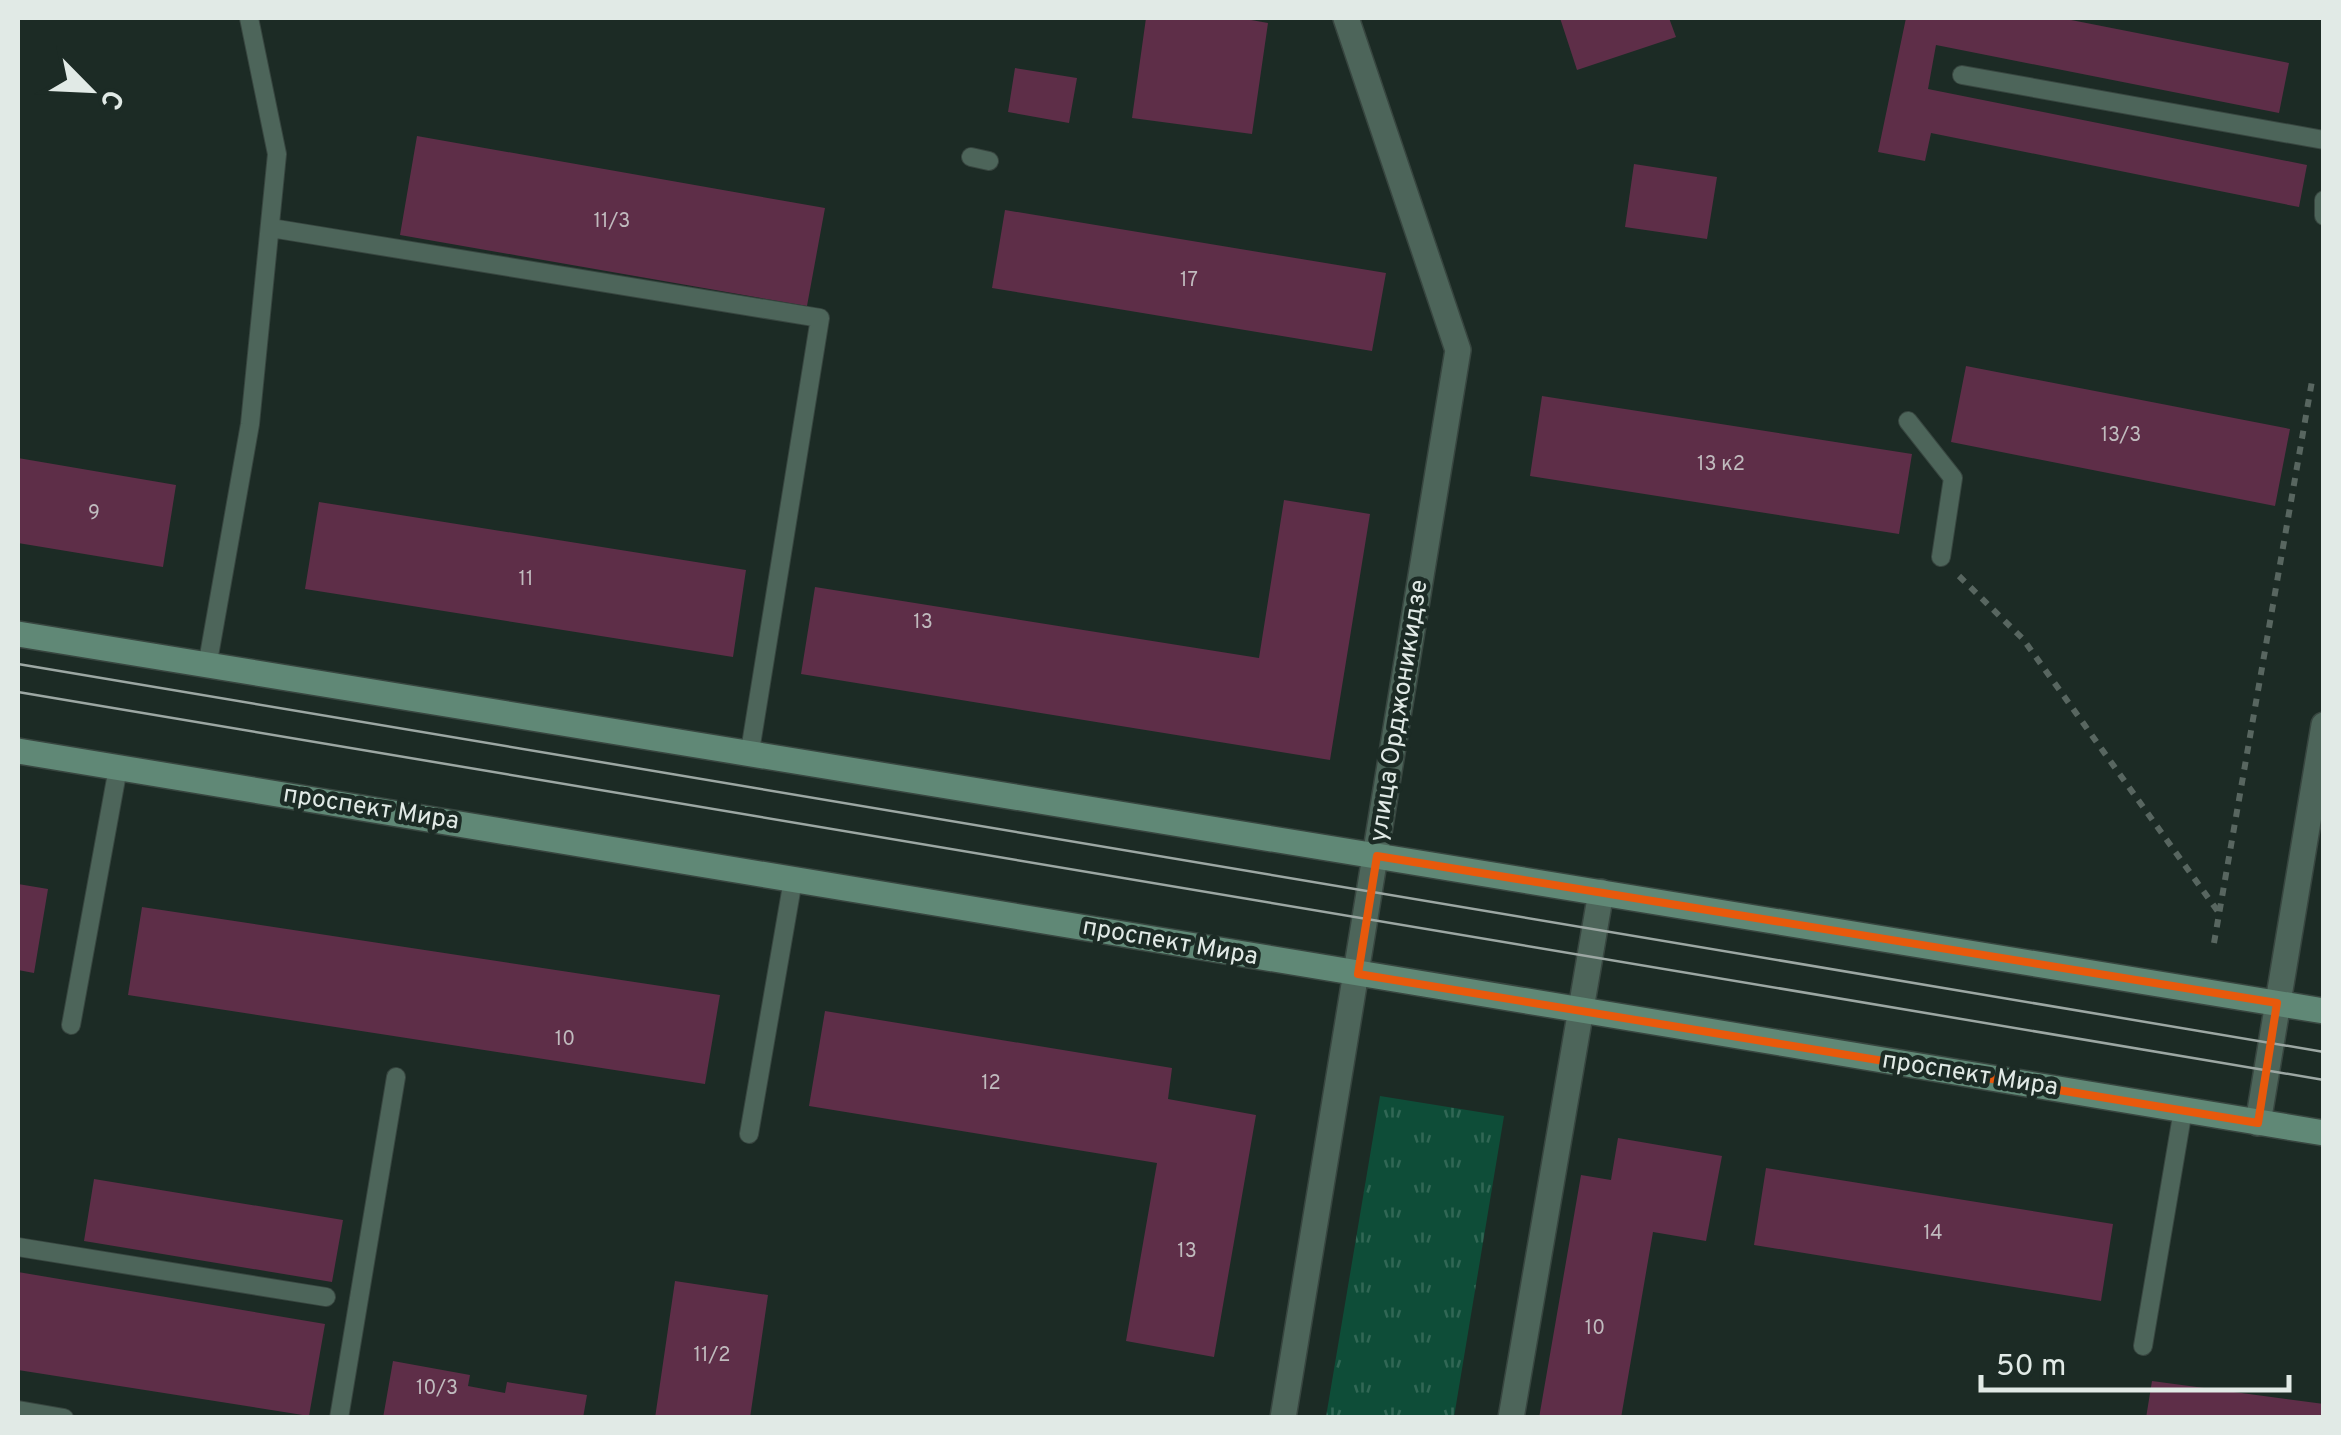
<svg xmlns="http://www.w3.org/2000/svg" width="2341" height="1435" font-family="Overpass,sans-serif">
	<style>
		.grass { fill: url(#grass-tufts) }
		.building { fill: #5e2e48 }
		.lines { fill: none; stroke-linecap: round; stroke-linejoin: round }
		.lane-casing { stroke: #384640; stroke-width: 20 }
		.street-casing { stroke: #384640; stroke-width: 28 }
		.secondary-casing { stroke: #384640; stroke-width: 28 }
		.path { stroke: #586660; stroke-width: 6; stroke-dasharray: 8 8; stroke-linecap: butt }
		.lane { stroke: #4d655a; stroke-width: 18 }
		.street { stroke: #4d655a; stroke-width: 25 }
		.secondary { stroke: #608876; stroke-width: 25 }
		.tram { stroke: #9ca7a3; stroke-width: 2.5 }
		.marked { fill: none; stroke: #e8590c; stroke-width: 8; stroke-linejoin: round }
		.labels { text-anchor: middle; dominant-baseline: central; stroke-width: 9; stroke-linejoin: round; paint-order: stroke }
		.number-label { font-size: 20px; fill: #c0bbbe }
		.street-label { font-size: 25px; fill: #e1eae6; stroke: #1c2b25 }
	</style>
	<defs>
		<pattern id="grass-tufts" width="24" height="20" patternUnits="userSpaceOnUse" patternTransform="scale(2.5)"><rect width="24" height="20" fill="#0e4d38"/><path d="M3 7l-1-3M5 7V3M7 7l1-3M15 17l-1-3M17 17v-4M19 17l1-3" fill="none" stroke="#316755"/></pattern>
	</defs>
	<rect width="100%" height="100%" fill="#1c2b25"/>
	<path class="grass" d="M 1380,1096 L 1504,1116 L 1454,1417 L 1326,1417 Z"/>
	<path class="building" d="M 1146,18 L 1240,18 L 1268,23 L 1252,134 L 1132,118 Z
		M 1560,18 L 1669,18 L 1676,37 L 1577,70 Z
		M 1906,18 L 2061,18 L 2289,63 L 2279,113 L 1936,45 L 1928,89 L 2307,165 L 2299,207 L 1931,133 L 1925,161 L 1878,152 Z
		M 1015,68 L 1077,78 L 1069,123 L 1008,112 Z
		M 417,136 L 825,208 L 807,306 L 400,235 Z
		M 1634,164 L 1717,177 L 1707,239 L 1625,227 Z
		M 1005,210 L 1386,273 L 1372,351 L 992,288 Z
		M 1966,366 L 2290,429 L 2275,506 L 1951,442 Z
		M 1542,396 L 1912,454 L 1899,534 L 1530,476 Z
		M 18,458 L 176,485 L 163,567 L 18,543 Z
		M 1284,500 L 1370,514 L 1330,760 L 801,674 L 815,587 L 1259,658 Z
		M 319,502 L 746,570 L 733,657 L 305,589 Z
		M 18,884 L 48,889 L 34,973 L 18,970 Z
		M 142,907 L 720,995 L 705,1084 L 128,995 Z
		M 825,1011 L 1172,1068 L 1168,1099 L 1256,1115 L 1214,1357 L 1126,1341 L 1157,1163 L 809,1106 Z
		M 1618,1138 L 1722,1156 L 1706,1241 L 1653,1232 L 1621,1418 L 1539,1418 L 1581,1175 L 1611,1180 Z
		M 1766,1168 L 2113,1224 L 2101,1301 L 1754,1245 Z
		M 94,1179 L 343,1220 L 332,1282 L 84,1241 Z
		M 18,1272 L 325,1324 L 309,1416 L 18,1370 Z
		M 675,1281 L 768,1295 L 750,1418 L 655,1418 Z
		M 393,1361 L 470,1375 L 468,1386 L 505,1393 L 507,1382 L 587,1395 L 583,1418 L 383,1418 Z
		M 2152,1381 L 2324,1404 L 2324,1418 L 2146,1418 Z"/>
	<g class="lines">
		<g class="lane-casing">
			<path id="lane" d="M 1962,75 L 2324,140
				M 971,157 L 989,161
				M 2324,200 L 2324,216
				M 271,228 L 820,318 L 750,751
				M 1908,421 L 1953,478 L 1941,557
				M 207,667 L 250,424 L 277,154 L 249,18
				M 71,1025 L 118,768
				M 749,1134 L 793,880
				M 18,1247 L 326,1297
				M 2143,1346 L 2183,1110
				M 18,1410 L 64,1418
				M 339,1418 L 396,1077"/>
		</g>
		<g class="street-casing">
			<path id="street" d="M 2258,1123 L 2324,725
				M 1283,1418 L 1458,350 L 1346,18
				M 1511,1418 L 1601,892"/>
		</g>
		<g class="secondary-casing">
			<path id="secondary" d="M 18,634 L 2324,1011
				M 18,751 L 2324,1133"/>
		</g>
		<path class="path" d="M 1959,576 L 2023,639 L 2219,913
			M 2214,943 L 2312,381"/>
		<use href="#lane" class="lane"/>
		<use href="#street" class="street"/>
		<use href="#secondary" class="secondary"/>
		<path class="tram" d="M 18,664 L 2324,1052
			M 18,692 L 2324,1080"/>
	</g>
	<path class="marked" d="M 1377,856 L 2277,1003 L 2258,1123 L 1358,974 Z"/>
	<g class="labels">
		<g class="number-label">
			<text x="612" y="222">11/3</text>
			<text x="1189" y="281">17</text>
			<text x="2121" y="436">13/3</text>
			<text x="1721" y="465">13 к2</text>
			<text x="94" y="514">9</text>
			<text x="526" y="580">11</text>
			<text x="923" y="623">13</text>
			<text x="565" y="1040">10</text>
			<text x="991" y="1084">12</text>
			<text x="1933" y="1234">14</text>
			<text x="1187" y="1252">13</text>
			<text x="1595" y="1329">10</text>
			<text x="712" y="1356">11/2</text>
			<text x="437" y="1389">10/3</text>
		</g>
		<g class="street-label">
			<text transform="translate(1400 711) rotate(-81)">улица Орджоникидзе</text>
			<text transform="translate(371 809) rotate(9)">проспект Мира</text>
			<text transform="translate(1170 943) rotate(10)">проспект Мира</text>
			<text transform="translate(1970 1075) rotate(9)">проспект Мира</text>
		</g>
	</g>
	<rect width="2341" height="1435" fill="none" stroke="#e1eae6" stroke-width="40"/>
	<g transform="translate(90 90) rotate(114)" stroke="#1c2b25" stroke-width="8" paint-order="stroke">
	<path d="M0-8L18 38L0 25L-18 38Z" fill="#e1eae6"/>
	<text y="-15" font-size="28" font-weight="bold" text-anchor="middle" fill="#e1eae6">С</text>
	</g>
	<path d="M1981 1375v15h308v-15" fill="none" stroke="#e1eae6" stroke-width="5"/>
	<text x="1996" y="1375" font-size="30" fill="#e1eae6" stroke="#1c2b25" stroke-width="8" paint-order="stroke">50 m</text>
</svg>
